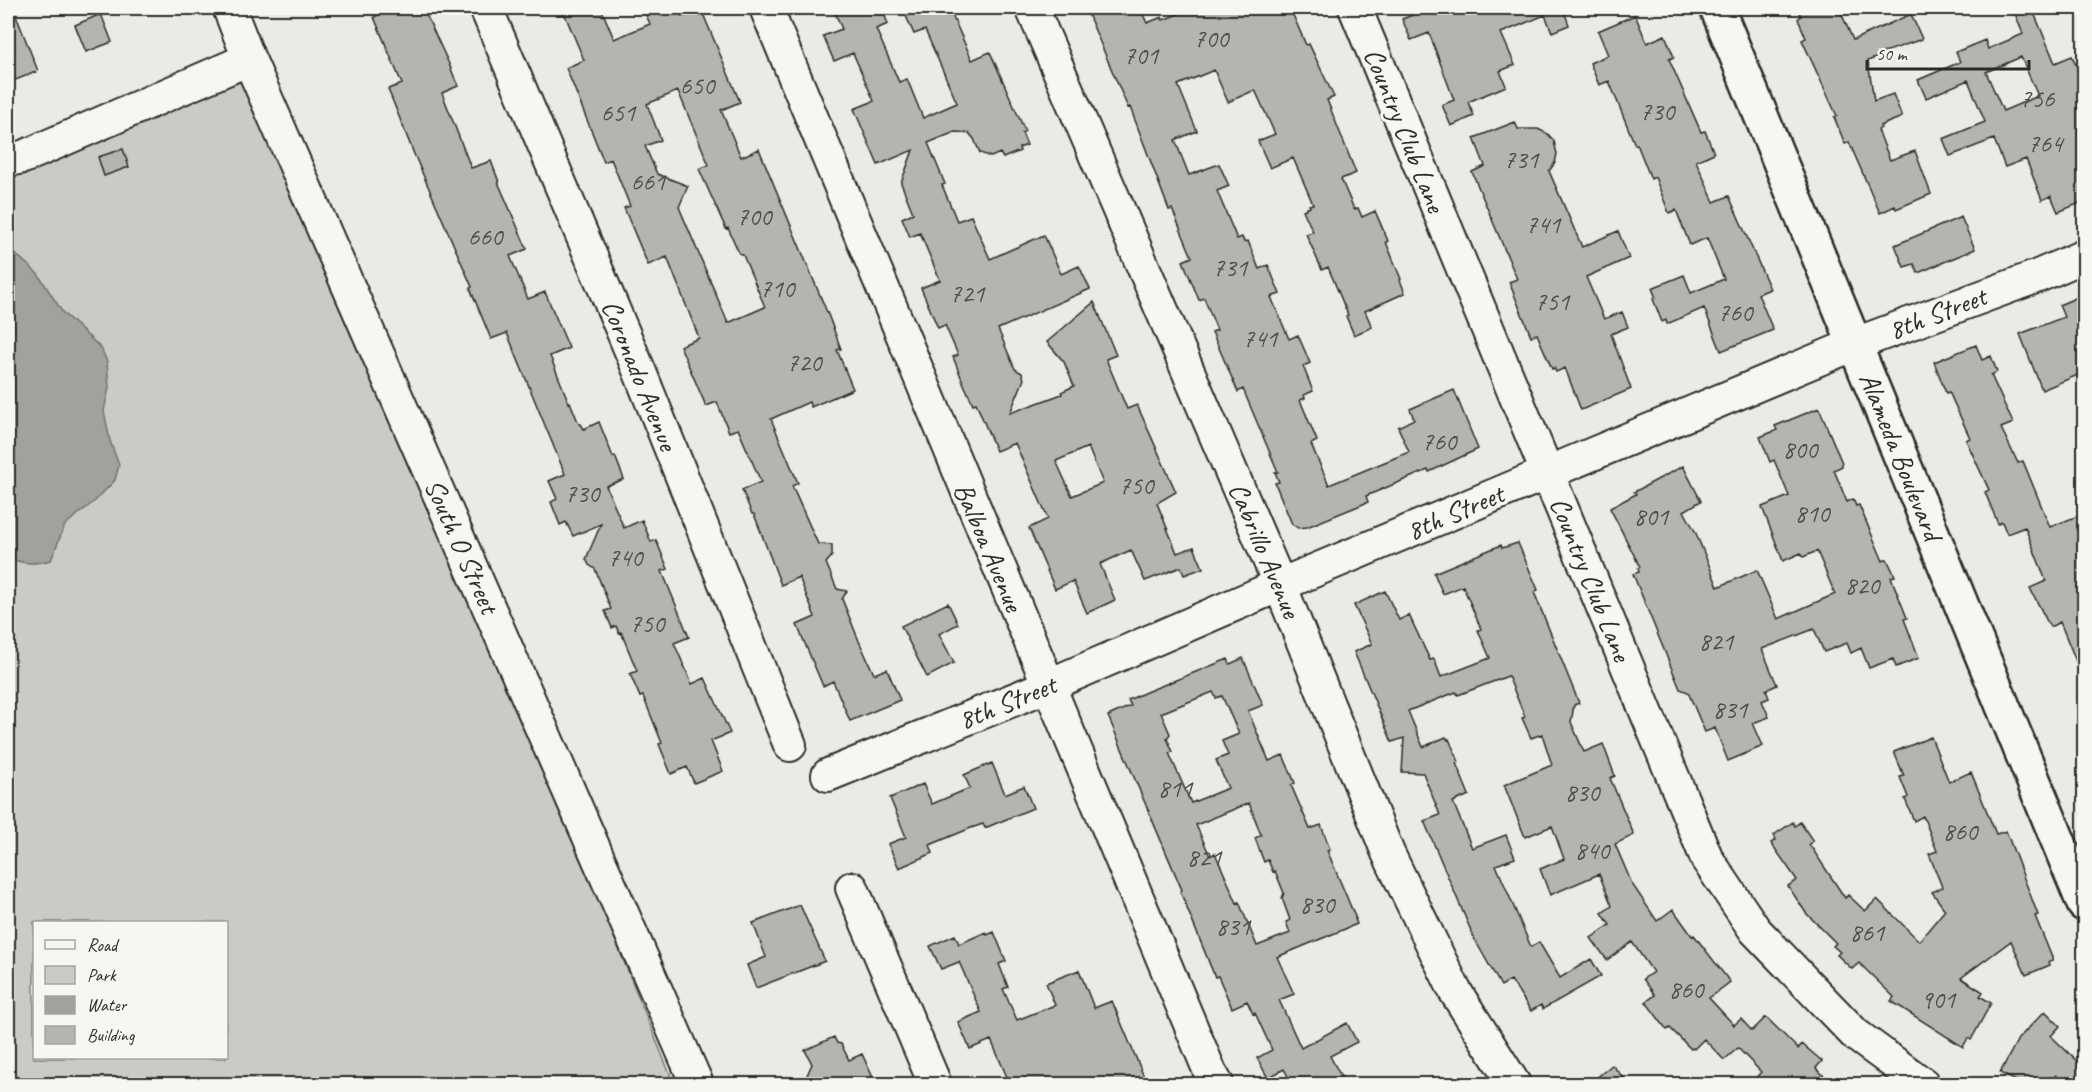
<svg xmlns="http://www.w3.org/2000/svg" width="2092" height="1092" font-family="Caveat,sans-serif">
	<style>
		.green { fill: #cacac7; stroke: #7a7a79; stroke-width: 1.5; fill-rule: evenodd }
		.water { fill: #a1a19e; stroke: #727270; stroke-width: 1.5 }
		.building { fill: #b4b4b1; stroke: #2b2b2b; stroke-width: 1.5; fill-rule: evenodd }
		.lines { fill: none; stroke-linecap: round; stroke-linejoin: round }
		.minor-casing { stroke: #2b2b2b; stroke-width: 36 }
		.major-casing { stroke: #2b2b2b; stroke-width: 38 }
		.minor { stroke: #f6f6f2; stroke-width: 32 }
		.major { stroke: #f6f6f2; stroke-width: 33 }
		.labels { text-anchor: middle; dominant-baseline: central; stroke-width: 6; stroke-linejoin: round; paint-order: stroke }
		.number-label { font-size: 26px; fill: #4d4d4c }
		.street-label { font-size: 28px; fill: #2b2b2b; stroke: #f6f6f2 }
	</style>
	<rect width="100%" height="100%" fill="#eaeae6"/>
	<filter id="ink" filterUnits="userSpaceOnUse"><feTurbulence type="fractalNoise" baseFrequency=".0167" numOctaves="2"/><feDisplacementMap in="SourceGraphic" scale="12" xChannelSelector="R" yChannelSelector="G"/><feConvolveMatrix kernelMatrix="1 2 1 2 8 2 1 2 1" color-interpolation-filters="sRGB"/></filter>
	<g filter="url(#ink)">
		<path class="green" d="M 248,79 L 464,570 L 674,1084 L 8,1084 L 8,180 C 85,141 167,109 248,79 ZM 34,922 L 226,922 L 226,1058 L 34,1058 Z"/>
		<path class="water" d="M 8,255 L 19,257 L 38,274 L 63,313 L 101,348 L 107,362 L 109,387 L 104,411 L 110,441 L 119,465 L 115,480 L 96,500 L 65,525 L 51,560 C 36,564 19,566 8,555 Z"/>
		<path class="building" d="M 8,8 L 13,8 L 38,71 L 8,83 Z
			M 379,8 L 423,8 L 449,64 L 458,86 L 442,93 L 471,168 L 491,161 L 499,182 L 498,182 L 527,249 L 510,256 L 528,299 L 545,292 L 569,348 L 550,356 L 569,403 L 570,402 L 579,424 L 581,424 L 584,429 L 599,422 L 613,457 L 615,456 L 624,479 L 606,486 L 624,528 L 642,520 L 651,542 L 656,540 L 668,569 L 662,571 L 689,637 L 674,643 L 692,684 L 705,678 L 730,733 L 711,741 L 723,771 L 694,783 L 687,767 L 671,774 L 659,744 L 662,743 L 643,696 L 640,697 L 630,674 L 637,671 L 621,632 L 619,633 L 616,626 L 612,628 L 605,611 L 611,609 L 595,569 L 589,565 L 586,559 L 601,524 L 573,536 L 566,522 L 560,525 L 551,502 L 557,499 L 549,481 L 565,474 L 507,333 L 491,339 L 470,288 L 472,287 L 414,154 L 388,89 L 402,84 L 374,17 L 382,13 Z
			M 562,8 L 601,8 L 614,39 L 650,24 L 643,8 L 678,8 L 682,17 L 701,9 L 740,102 L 721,110 L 741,157 L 759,149 L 829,317 L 841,349 L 837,350 L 853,389 L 811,407 L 809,402 L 771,419 L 798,483 L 792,486 L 818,544 L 832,545 L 832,556 L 826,563 L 837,589 L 847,591 L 842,599 L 859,641 L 874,674 L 887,669 L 900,700 L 850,721 L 833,681 L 823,686 L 797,625 L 815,617 L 799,577 L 781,585 L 754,514 L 752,514 L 742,490 L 761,482 L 738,429 L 729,432 L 717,402 L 706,406 L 680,346 L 699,338 L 667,257 L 648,265 L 624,208 L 630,206 L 611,159 L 604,162 L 566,68 L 584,60 ZM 678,91 L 709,165 L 699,169 L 726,229 L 728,228 L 739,253 L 743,255 L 765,307 L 728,323 L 679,207 L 688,186 L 657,174 L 645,146 L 661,140 L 647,104 Z
			M 833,8 L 882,8 L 888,24 L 876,29 L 899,82 L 907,79 L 923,118 L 957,103 L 925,30 L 914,34 L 906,16 L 927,8 L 949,8 L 972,60 L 990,52 L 1025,131 L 1022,133 L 1027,145 L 1019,148 L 1020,151 L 1003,158 L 1000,153 L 991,157 L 980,153 L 974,139 L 969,133 L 955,132 L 928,143 L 945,184 L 942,185 L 957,221 L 971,216 L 990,259 L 1044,235 L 1061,274 L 1079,266 L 1090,289 L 998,329 L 1015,369 L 1022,373 L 1024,379 L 1010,413 L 1062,394 L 1061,392 L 1074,386 L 1064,362 L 1047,342 L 1094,302 L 1116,355 L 1106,359 L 1127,409 L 1137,405 L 1176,492 L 1157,503 L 1177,553 L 1194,547 L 1203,568 L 1184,575 L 1181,567 L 1145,581 L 1131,550 L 1100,564 L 1115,600 L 1087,613 L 1073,581 L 1055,589 L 1029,528 L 1048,519 L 1015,443 L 996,451 L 976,403 L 973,404 L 963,382 L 953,357 L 958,355 L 945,325 L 938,328 L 921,288 L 940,280 L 920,233 L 910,237 L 902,218 L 913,213 L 901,183 L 913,150 L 878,165 L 854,109 L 874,101 L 853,53 L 834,61 L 823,36 L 842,29 ZM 1088,447 L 1103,483 L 1072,496 L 1056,461 Z
			M 1103,8 L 1140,8 L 1147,23 L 1162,17 L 1163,20 L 1193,8 L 1290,8 L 1306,45 L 1309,44 L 1334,97 L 1327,100 L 1356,173 L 1341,179 L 1354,209 L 1358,208 L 1362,217 L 1375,211 L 1388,241 L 1386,242 L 1401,279 L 1400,280 L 1405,293 L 1365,311 L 1372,327 L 1354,335 L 1346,316 L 1348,315 L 1328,267 L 1322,270 L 1306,234 L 1313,232 L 1303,210 L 1310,207 L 1309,205 L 1313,204 L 1293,158 L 1270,168 L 1258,141 L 1275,134 L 1255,90 L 1228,102 L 1214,70 L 1178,85 L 1197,131 L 1175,140 L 1189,175 L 1219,164 L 1229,186 L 1217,191 L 1237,239 L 1242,237 L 1244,242 L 1248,241 L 1259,269 L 1268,265 L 1280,294 L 1271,297 L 1289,339 L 1298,335 L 1310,363 L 1303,366 L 1313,391 L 1304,395 L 1305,398 L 1300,400 L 1317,441 L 1311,444 L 1329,485 L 1409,452 L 1398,427 L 1414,419 L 1410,409 L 1454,390 L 1478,449 L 1429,472 L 1428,470 L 1366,496 L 1368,502 L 1307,527 L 1298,528 L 1292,524 L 1275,483 L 1279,482 L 1275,472 L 1278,472 L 1243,389 L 1238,392 L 1212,332 L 1217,330 L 1204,298 L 1199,300 L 1183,261 L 1192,257 L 1172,209 L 1169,210 L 1130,107 L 1128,108 L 1088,14 Z
			M 1431,8 L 1563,8 L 1569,25 L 1552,32 L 1545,15 L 1501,33 L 1515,65 L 1500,71 L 1506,86 L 1468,102 L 1474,116 L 1451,126 L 1442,105 L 1454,100 L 1429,33 L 1411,40 L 1402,19 Z
			M 1797,8 L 1839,8 L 1853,40 L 1911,14 L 1922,39 L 1882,53 L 1880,56 L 1868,61 L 1874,101 L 1893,94 L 1902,117 L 1880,126 L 1881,128 L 1878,130 L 1890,160 L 1915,151 L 1931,194 L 1896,209 L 1895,206 L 1880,213 L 1849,142 L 1845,144 L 1834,117 L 1837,116 L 1802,40 L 1806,38 L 1798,19 L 1801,16 Z
			M 2013,8 L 2032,8 L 2055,63 L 2072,56 L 2085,85 L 2085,201 L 2058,212 L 2051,196 L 2042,200 L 2026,159 L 2005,167 L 1994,139 L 1950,156 L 1943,139 L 1985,122 L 1968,80 L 1926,98 L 1918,80 L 1960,62 L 1956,52 L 1985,40 L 1988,49 L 2023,34 ZM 2021,57 L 2038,96 L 2003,111 L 1986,72 Z
			M 101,14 L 112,42 L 86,52 L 75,25 Z
			M 1635,15 L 1647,43 L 1665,35 L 1674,57 L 1669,59 L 1701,132 L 1705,131 L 1714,153 L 1696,161 L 1714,202 L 1729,196 L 1770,289 L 1758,294 L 1773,330 L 1721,351 L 1704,308 L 1667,324 L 1666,320 L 1662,322 L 1653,299 L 1656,298 L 1652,288 L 1684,275 L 1691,293 L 1724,279 L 1707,238 L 1690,245 L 1676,210 L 1669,213 L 1655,177 L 1651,179 L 1637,144 L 1635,145 L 1609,81 L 1599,85 L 1590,63 L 1608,55 L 1598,31 Z
			M 1515,122 L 1518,129 L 1538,129 L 1548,134 L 1554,141 L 1557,154 L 1555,163 L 1549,171 L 1582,247 L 1618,231 L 1629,258 L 1586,277 L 1604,319 L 1622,312 L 1628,327 L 1611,334 L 1631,389 L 1581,410 L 1565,368 L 1556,372 L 1554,368 L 1552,369 L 1537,334 L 1531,336 L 1509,282 L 1517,279 L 1472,172 L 1485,166 L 1474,138 Z
			M 123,149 L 129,167 L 104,176 L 98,157 Z
			M 1961,217 L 1975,249 L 1918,273 L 1914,264 L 1904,267 L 1895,245 Z
			M 2085,294 L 2085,372 L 2042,390 L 2020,334 L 2064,317 L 2059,305 Z
			M 1976,345 L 1982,360 L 1991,356 L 1997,372 L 1991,375 L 2013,423 L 2001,428 L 2018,463 L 2023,461 L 2050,527 L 2085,513 L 2085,683 L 2060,622 L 2050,627 L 2030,588 L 2046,581 L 2025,527 L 2007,534 L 2002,522 L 1998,524 L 1985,492 L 1989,490 L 1966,440 L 1970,438 L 1949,392 L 1946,393 L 1934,362 Z
			M 1819,408 L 1842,463 L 1842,466 L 1834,470 L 1847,502 L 1853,499 L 1856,506 L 1859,505 L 1883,561 L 1887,559 L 1895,576 L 1891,577 L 1907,618 L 1904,619 L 1919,658 L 1896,667 L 1893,659 L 1869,668 L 1861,648 L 1851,653 L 1847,643 L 1824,652 L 1814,629 L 1762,649 L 1777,685 L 1766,690 L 1769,698 L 1762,701 L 1769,717 L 1753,723 L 1763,746 L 1728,761 L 1715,728 L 1705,732 L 1688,692 L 1680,689 L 1633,574 L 1639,572 L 1638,568 L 1640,567 L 1610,508 L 1636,494 L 1634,492 L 1683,466 L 1701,501 L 1684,511 L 1695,531 L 1718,587 L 1757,570 L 1778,619 L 1835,594 L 1817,551 L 1803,557 L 1801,553 L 1783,561 L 1762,507 L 1789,496 L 1774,460 L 1770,462 L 1760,437 L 1777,430 L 1775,426 Z
			M 1518,543 L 1538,590 L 1534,592 L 1579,703 L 1574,705 L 1571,722 L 1584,752 L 1603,744 L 1615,776 L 1610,778 L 1634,835 L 1615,844 L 1632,884 L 1657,921 L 1673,909 L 1692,936 L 1694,935 L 1730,982 L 1709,998 L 1734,1025 L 1741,1019 L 1752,1031 L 1766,1017 L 1798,1049 L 1802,1044 L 1822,1061 L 1816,1068 L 1824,1076 L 1816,1084 L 1750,1084 L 1761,1072 L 1738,1048 L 1724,1060 L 1704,1039 L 1694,1049 L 1693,1048 L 1691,1049 L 1670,1028 L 1667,1030 L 1646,1002 L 1655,995 L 1643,979 L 1653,972 L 1632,942 L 1607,960 L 1591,938 L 1610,925 L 1602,913 L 1612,906 L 1599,874 L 1550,895 L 1540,869 L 1564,859 L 1552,826 L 1525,837 L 1504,785 L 1552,765 L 1542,734 L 1531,738 L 1522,718 L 1525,717 L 1508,676 L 1458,695 L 1456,692 L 1408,711 L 1423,747 L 1446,737 L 1448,740 L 1449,739 L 1459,762 L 1456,763 L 1469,795 L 1453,802 L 1472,848 L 1506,835 L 1515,858 L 1496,865 L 1531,947 L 1539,942 L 1560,978 L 1591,959 L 1601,976 L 1543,1009 L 1541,1005 L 1531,1011 L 1511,980 L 1501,986 L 1475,940 L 1424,821 L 1440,815 L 1423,773 L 1402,772 L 1404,738 L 1392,742 L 1354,652 L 1372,644 L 1354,605 L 1385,591 L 1399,620 L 1409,615 L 1430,660 L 1434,659 L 1441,677 L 1490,658 L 1478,630 L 1481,629 L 1463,586 L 1443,594 L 1434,573 L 1501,545 L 1502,548 Z
			M 948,603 L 958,624 L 939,634 L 954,663 L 927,677 L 901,626 Z
			M 1243,658 L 1263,705 L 1248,711 L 1269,761 L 1283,755 L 1295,783 L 1291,785 L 1310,829 L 1321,825 L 1330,849 L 1327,850 L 1356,919 L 1355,919 L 1357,924 L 1277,957 L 1294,994 L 1279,1000 L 1301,1048 L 1347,1023 L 1357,1042 L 1330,1056 L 1345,1084 L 1292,1084 L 1284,1069 L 1268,1078 L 1257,1058 L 1272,1050 L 1255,1013 L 1253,1014 L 1247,1001 L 1232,1008 L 1218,976 L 1215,977 L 1180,891 L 1182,890 L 1108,716 L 1131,706 L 1128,700 L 1146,692 L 1228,659 L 1230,664 ZM 1213,692 L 1216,698 L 1222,696 L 1239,734 L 1222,741 L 1228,755 L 1216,760 L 1228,788 L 1191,803 L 1169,753 L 1173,752 L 1167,738 L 1170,734 L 1161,713 ZM 1249,803 L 1261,835 L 1255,838 L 1264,862 L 1268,860 L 1273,872 L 1275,871 L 1284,893 L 1282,898 L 1290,920 L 1286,922 L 1290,933 L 1257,946 L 1239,902 L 1237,903 L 1215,853 L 1210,856 L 1196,825 Z
			M 1931,737 L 1949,782 L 1971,772 L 1996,834 L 2006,831 L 2038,915 L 2035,916 L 2053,960 L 2049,961 L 2050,965 L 2026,975 L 2011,941 L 1961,978 L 1983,992 L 1980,996 L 1991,1003 L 1971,1040 L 1968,1038 L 1963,1047 L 1891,1001 L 1894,997 L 1859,963 L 1852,969 L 1837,955 L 1840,952 L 1833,946 L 1836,943 L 1806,913 L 1788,886 L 1797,880 L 1771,843 L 1776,840 L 1774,835 L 1793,822 L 1795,826 L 1800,822 L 1813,841 L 1809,844 L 1845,898 L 1848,895 L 1865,911 L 1877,899 L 1919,941 L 1945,910 L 1932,892 L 1942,887 L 1929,854 L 1937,851 L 1923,816 L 1914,821 L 1905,799 L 1908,797 L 1900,777 L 1904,776 L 1894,752 Z
			M 992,763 L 1005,794 L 1024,786 L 1033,808 L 985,828 L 983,824 L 971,828 L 930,845 L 933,853 L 899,868 L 888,844 L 906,837 L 890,798 L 923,784 L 932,804 L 970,788 L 964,775 Z
			M 800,905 L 825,961 L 756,988 L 747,965 L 766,957 L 753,923 Z
			M 986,932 L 987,935 L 994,932 L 1006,961 L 999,964 L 1008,987 L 1003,989 L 1017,1020 L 1055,1005 L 1046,983 L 1079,970 L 1094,1008 L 1112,1001 L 1147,1084 L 1010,1084 L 991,1040 L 970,1049 L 958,1022 L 981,1012 L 959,962 L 941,969 L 930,946 L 955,935 L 959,944 Z
			M 2045,1011 L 2060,1026 L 2051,1036 L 2085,1069 L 2085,1084 L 2066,1084 L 2056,1075 L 2047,1084 L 2022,1084 L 2000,1073 L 2018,1039 Z
			M 834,1037 L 837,1043 L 841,1044 L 849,1060 L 862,1054 L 876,1084 L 803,1084 L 812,1064 L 805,1050 Z
			M 1612,1065 L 1629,1084 L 1589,1084 Z"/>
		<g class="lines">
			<g class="minor-casing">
				<path id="minor" d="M 229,8 L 249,59 L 697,1084
					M 486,8 L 639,370 L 790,745
					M 766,8 L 1210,1072 L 1217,1084
					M 1032,8 L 1280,585 L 1388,853 L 1455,991 L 1514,1084
					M 1355,8 L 1707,859 L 1755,930 L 1856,1035 L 1923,1084
					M 8,160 L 23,157 L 249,59
					M 828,775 L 1047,686 L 1280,585 L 1855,344 L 2038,276 L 2084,256
					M 852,888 L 935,1084"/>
			</g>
			<g class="major-casing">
				<path id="major" d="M 1717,8 L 2084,904"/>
			</g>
			<use href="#minor" class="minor"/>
			<use href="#major" class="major"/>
		</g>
	</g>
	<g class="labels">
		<g class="number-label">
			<text x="1211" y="38">700</text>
			<text x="1141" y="55">701</text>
			<text x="697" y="85">650</text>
			<text x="2037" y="98">756</text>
			<text x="1657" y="111">730</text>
			<text x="618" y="112">651</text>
			<text x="2045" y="143">764</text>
			<text x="1521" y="159">731</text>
			<text x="648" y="181">661</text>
			<text x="754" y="216">700</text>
			<text x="1543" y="224">741</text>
			<text x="485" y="236">660</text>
			<text x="1230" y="267">731</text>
			<text x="777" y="288">710</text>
			<text x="967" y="293">721</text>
			<text x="1552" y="301">751</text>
			<text x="1735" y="312">760</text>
			<text x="1260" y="338">741</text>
			<text x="804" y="362">720</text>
			<text x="1439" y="441">760</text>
			<text x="1800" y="449">800</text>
			<text x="1136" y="485">750</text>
			<text x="582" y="493">730</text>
			<text x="1812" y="513">810</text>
			<text x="1651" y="516">801</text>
			<text x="625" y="557">740</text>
			<text x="1862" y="585">820</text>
			<text x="647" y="623">750</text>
			<text x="1716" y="641">821</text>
			<text x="1730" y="709">831</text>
			<text x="1175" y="788">811</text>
			<text x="1582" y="792">830</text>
			<text x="1960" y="831">860</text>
			<text x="1592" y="850">840</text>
			<text x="1204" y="857">821</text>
			<text x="1317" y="904">830</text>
			<text x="1233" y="926">831</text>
			<text x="1867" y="932">861</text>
			<text x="1686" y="989">860</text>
			<text x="1938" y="999">901</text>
		</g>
		<g class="street-label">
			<text transform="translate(1405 130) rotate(68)">Country Club Lane</text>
			<text transform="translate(1937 313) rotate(-21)">8th Street</text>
			<text transform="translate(640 375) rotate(68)">Coronado Avenue</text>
			<text transform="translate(1901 456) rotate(68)">Alameda Boulevard</text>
			<text transform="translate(1455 512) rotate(-23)">8th Street</text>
			<text transform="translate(462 546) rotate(66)">South O Street</text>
			<text transform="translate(989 547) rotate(67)">Balboa Avenue</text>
			<text transform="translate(1265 550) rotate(67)">Cabrillo Avenue</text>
			<text transform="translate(1591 579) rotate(68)">Country Club Lane</text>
			<text transform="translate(1007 702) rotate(-22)">8th Street</text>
		</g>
	</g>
	<rect width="2092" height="1092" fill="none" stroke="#f6f6f2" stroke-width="30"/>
	<rect x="15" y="15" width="2062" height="1062" fill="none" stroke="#2b2b2b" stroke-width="2" filter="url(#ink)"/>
	<rect x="33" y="921" width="195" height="138" fill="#f6f6f2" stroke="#a5a5a2" stroke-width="1.5"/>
	<rect x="45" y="940" width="30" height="9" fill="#f6f6f2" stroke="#a5a5a2" stroke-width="1.5"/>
	<text x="87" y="951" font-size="18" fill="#2b2b2b">Road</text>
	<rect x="45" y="966" width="30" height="18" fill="#cacac7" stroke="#a5a5a2" stroke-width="1.5"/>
	<text x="87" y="981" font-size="18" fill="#2b2b2b">Park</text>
	<rect x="45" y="996" width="30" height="18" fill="#a1a19e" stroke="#a5a5a2" stroke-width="1.5"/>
	<text x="87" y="1011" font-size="18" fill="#2b2b2b">Water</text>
	<rect x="45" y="1026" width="30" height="18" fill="#b4b4b1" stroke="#a5a5a2" stroke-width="1.5"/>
	<text x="87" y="1041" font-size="18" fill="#2b2b2b">Building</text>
	<path d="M1867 60v9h162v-9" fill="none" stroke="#2b2b2b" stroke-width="3"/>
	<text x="1876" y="60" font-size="18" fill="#2b2b2b" stroke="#f6f6f2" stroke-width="4.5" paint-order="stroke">50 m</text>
</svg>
